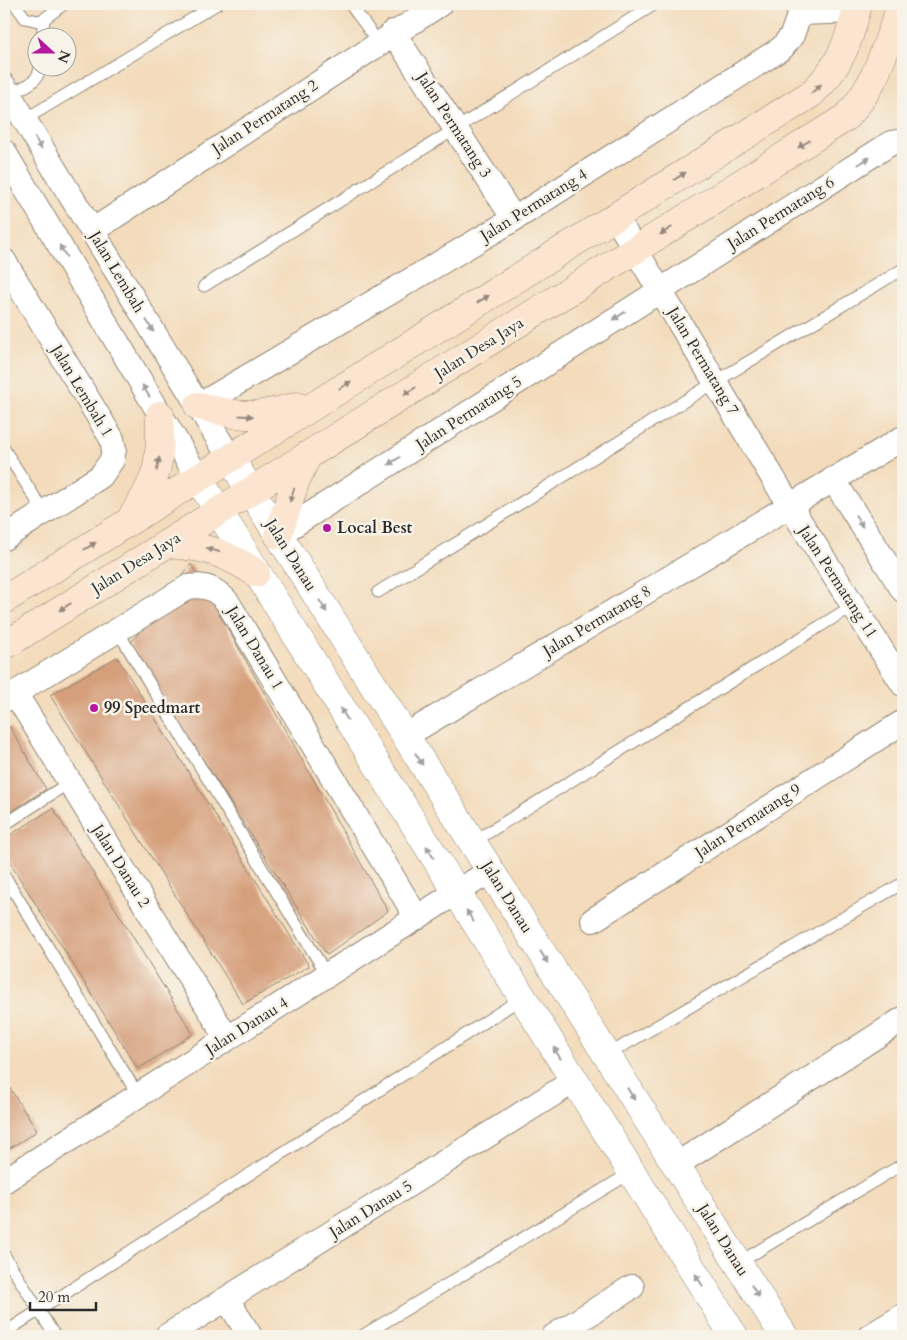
<svg xmlns="http://www.w3.org/2000/svg" width="907" height="1340" font-family="Cardo,serif">
	<style>
		.building { fill: #d59f7c }
		.lines { fill: none; stroke-linecap: round; stroke-linejoin: round }
		.service-casing { stroke: #8f8373; stroke-width: 13 }
		.minor-casing { stroke: #8f8373; stroke-width: 26 }
		.tertiary-casing { stroke: #8f8373; stroke-width: 29 }
		.secondary-casing { stroke: #8f8373; stroke-width: 29 }
		.service { stroke: #fff; stroke-width: 11 }
		.minor { stroke: #fff; stroke-width: 24 }
		.tertiary { stroke: #fff; stroke-width: 28 }
		.secondary { stroke: #fce5d0; stroke-width: 28 }
		.oneway { fill: #94887e }
		.oneway2 { fill: #a0a0a0 }
		.poi-dot { fill: #b5179e; stroke: #f7f3e8; stroke-width: 2 }
		.labels { text-anchor: middle; dominant-baseline: central; stroke-width: 5; stroke-linejoin: round; paint-order: stroke }
		.street-label { font-size: 16px; fill: #2b2b2b; stroke: #f7f3e8 }
		.poi-label { font-size: 16px; font-weight: bold; fill: #2b2b2b; stroke: #f7f3e8; text-anchor: start }
	</style>
	<rect width="100%" height="100%" fill="#f7f3e8"/>
	<filter id="ink" filterUnits="userSpaceOnUse"><feTurbulence type="fractalNoise" baseFrequency=".02" numOctaves="2"/><feDisplacementMap in="SourceGraphic" scale="10" xChannelSelector="R" yChannelSelector="G"/><feConvolveMatrix kernelMatrix="1 2 1 2 8 2 1 2 1" color-interpolation-filters="sRGB"/></filter>
	<filter id="wash" filterUnits="userSpaceOnUse"><feTurbulence type="fractalNoise" baseFrequency=".0096" numOctaves="4" result="noise"/><feDisplacementMap in="SourceGraphic" scale="20" xChannelSelector="R" yChannelSelector="G"/><feGaussianBlur stdDeviation="1.12" result="paint"/><feColorMatrix in="noise" values="0 0 0 0 0 0 0 0 0 0 0 0 0 0 0 0 0 1.4 0 .05"/><feComposite in="paint" operator="in"/></filter>
	<g filter="url(#wash)">
		<rect width="100%" height="100%" fill="#f3dbbb"/>
		<g id="blocks">
			<path class="building" d="M 191,564 L 388,911 L 327,955 L 130,644 Z
				M 117,657 L 309,966 L 243,1004 L 50,695 Z
				M 10,727 L 46,789 L 4,816 L 4,731 Z
				M 53,808 L 193,1034 L 138,1069 L 4,853 L 4,839 Z
				M 4,1079 L 37,1131 L 4,1152 Z"/>
		</g>
	</g>
	<g filter="url(#ink)">
		<use href="#blocks" fill-opacity="0" stroke="#8f8373" stroke-width="1"/>
		<g class="lines">
			<g class="service-casing">
				<path id="service" d="M 15,4 L 25,18 L 38,21 L 44,19
					M 350,4 L 378,42
					M 42,38 L 44,19 L 64,4
					M 8,94 C 21,88 38,84 40,68
					M 22,117 L 27,118 L 217,4
					M 204,286 L 655,4
					M 4,449 L 44,512
					M 378,592 L 715,382 L 903,269
					M 117,630 L 327,975
					M 4,825 L 70,782
					M 473,842 L 854,605
					M 4,875 L 138,1095
					M 607,1055 L 903,883
					M 4,1255 L 55,1336
					M 738,1263 L 903,1164
					M 4,1333 L 522,998
					M 362,1336 L 632,1172"/>
			</g>
			<g class="minor-casing">
				<path id="minor" d="M 393,32 L 514,219
					M 4,86 L 230,458
					M 4,152 L 198,478
					M 615,216 L 790,506 L 903,684
					M 92,231 L 440,4
					M 4,261 L 112,439 L 114,449 L 112,460 L 101,476 L 4,538
					M 198,406 L 514,219 L 782,48 L 792,35 L 800,13 L 856,11
					M 833,479 L 903,590
					M 278,535 L 891,143 L 903,141
					M 15,693 L 227,1038
					M 4,700 L 188,587 C 205,584 217,589 228,603 L 417,918
					M 405,736 L 903,438
					M 593,920 L 903,722
					M 676,1165 L 903,1019
					M 4,1181 L 490,871
					M 227,1299 L 250,1336
					M 167,1336 L 574,1081
					M 554,1336 L 632,1287
					M 870,1336 L 903,1316"/>
			</g>
			<g class="tertiary-casing">
				<path id="tertiary" d="M 230,458 L 784,1336
					M 198,478 L 734,1336"/>
			</g>
			<g class="secondary-casing">
				<path id="secondary" d="M 198,406 C 243,417 252,419 297,406
					M 133,515 C 160,476 160,462 160,415
					M 278,535 L 296,480 L 308,455
					M 166,544 C 204,546 224,552 256,573
					M 4,600 L 811,94 C 840,67 849,42 858,4
					M 4,646 L 845,118 C 878,86 885,45 902,4"/>
			</g>
			<use href="#service" class="service"/>
			<use href="#minor" class="minor"/>
			<use href="#tertiary" class="tertiary"/>
			<use href="#secondary" class="secondary"/>
		</g>
		<defs><path id="oneway-solid" d="M-6-.8H1V-3.2L6.5 0L1 3.2V.8H-6Z" transform="scale(1.25)"/></defs>
		<g class="oneway">
			<use href="#oneway-solid" transform="translate(816 89) rotate(-42)"/>
			<use href="#oneway-solid" transform="translate(804 144) rotate(148)"/>
			<use href="#oneway-solid" transform="translate(680 176) rotate(-32)"/>
			<use href="#oneway-solid" transform="translate(666 231) rotate(148)"/>
			<use href="#oneway-solid" transform="translate(483 299) rotate(-32)"/>
			<use href="#oneway-solid" transform="translate(345 385) rotate(-32)"/>
			<use href="#oneway-solid" transform="translate(410 391) rotate(148)"/>
			<use href="#oneway-solid" transform="translate(246 416) rotate(4)"/>
			<use href="#oneway-solid" transform="translate(158 464) rotate(-79)"/>
			<use href="#oneway-solid" transform="translate(292 495) rotate(108)"/>
			<use href="#oneway-solid" transform="translate(90 546) rotate(-32)"/>
			<use href="#oneway-solid" transform="translate(213 550) rotate(-162)"/>
			<use href="#oneway-solid" transform="translate(65 607) rotate(148)"/>
		</g>
		<g class="oneway2">
			<use href="#oneway-solid" transform="translate(38 143) rotate(59)"/>
			<use href="#oneway-solid" transform="translate(864 161) rotate(-32)"/>
			<use href="#oneway-solid" transform="translate(63 251) rotate(-121)"/>
			<use href="#oneway-solid" transform="translate(619 316) rotate(147)"/>
			<use href="#oneway-solid" transform="translate(150 326) rotate(59)"/>
			<use href="#oneway-solid" transform="translate(146 391) rotate(-121)"/>
			<use href="#oneway-solid" transform="translate(394 461) rotate(147)"/>
			<use href="#oneway-solid" transform="translate(859 521) rotate(58)"/>
			<use href="#oneway-solid" transform="translate(323 606) rotate(58)"/>
			<use href="#oneway-solid" transform="translate(344 714) rotate(-122)"/>
			<use href="#oneway-solid" transform="translate(419 759) rotate(58)"/>
			<use href="#oneway-solid" transform="translate(430 852) rotate(-122)"/>
			<use href="#oneway-solid" transform="translate(470 916) rotate(-122)"/>
			<use href="#oneway-solid" transform="translate(544 957) rotate(58)"/>
			<use href="#oneway-solid" transform="translate(557 1053) rotate(-122)"/>
			<use href="#oneway-solid" transform="translate(631 1094) rotate(58)"/>
			<use href="#oneway-solid" transform="translate(699 1280) rotate(-122)"/>
			<use href="#oneway-solid" transform="translate(755 1291) rotate(58)"/>
		</g>
	</g>
	<g class="poi-dot">
		<circle cx="327" cy="528" r="5"/>
		<circle cx="94" cy="708" r="5"/>
	</g>
	<g class="labels">
		<g class="street-label">
			<text transform="translate(265 117) rotate(-33)">Jalan Permatang 2</text>
			<text transform="translate(454 125) rotate(57)">Jalan Permatang 3</text>
			<text transform="translate(534 205) rotate(-32)">Jalan Permatang 4</text>
			<text transform="translate(781 213) rotate(-32)">Jalan Permatang 6</text>
			<text transform="translate(117 272) rotate(59)">Jalan Lembah</text>
			<text transform="translate(479 348) rotate(-32)">Jalan Desa Jaya</text>
			<text transform="translate(703 361) rotate(59)">Jalan Permatang 7</text>
			<text transform="translate(82 391) rotate(59)">Jalan Lembah 1</text>
			<text transform="translate(469 413) rotate(-33)">Jalan Permatang 5</text>
			<text transform="translate(291 555) rotate(58)">Jalan Danau</text>
			<text transform="translate(136 563) rotate(-32)">Jalan Desa Jaya</text>
			<text transform="translate(838 582) rotate(57)">Jalan Permatang 11</text>
			<text transform="translate(597 621) rotate(-31)">Jalan Permatang 8</text>
			<text transform="translate(255 648) rotate(59)">Jalan Danau 1</text>
			<text transform="translate(748 821) rotate(-33)">Jalan Permatang 9</text>
			<text transform="translate(121 866) rotate(58)">Jalan Danau 2</text>
			<text transform="translate(507 897) rotate(58)">Jalan Danau</text>
			<text transform="translate(247 1026) rotate(-32)">Jalan Danau 4</text>
			<text transform="translate(371 1209) rotate(-32)">Jalan Danau 5</text>
			<text transform="translate(723 1240) rotate(58)">Jalan Danau</text>
		</g>
		<g class="poi-label">
			<text x="337" y="528">Local Best</text>
			<text x="104" y="708">99 Speedmart</text>
		</g>
	</g>
	<rect width="907" height="1340" fill="none" stroke="#f7f3e8" stroke-width="20"/>
	<g transform="translate(52 52) rotate(111)"><circle r="24" fill="#f7f3e8" stroke="#a5a39c"/>
	<path d="M0-4L9 19L0 12L-9 19Z" fill="#b5179e"/>
	<text y="-8" font-size="14" font-weight="bold" text-anchor="middle" fill="#2b2b2b">N</text>
	</g>
	<path d="M30 1302v8h66v-8" fill="none" stroke="#2b2b2b" stroke-width="2.5"/>
	<text x="38" y="1302" font-size="15" fill="#2b2b2b" stroke="#f7f3e8" stroke-width="4" paint-order="stroke">20 m</text>
</svg>
